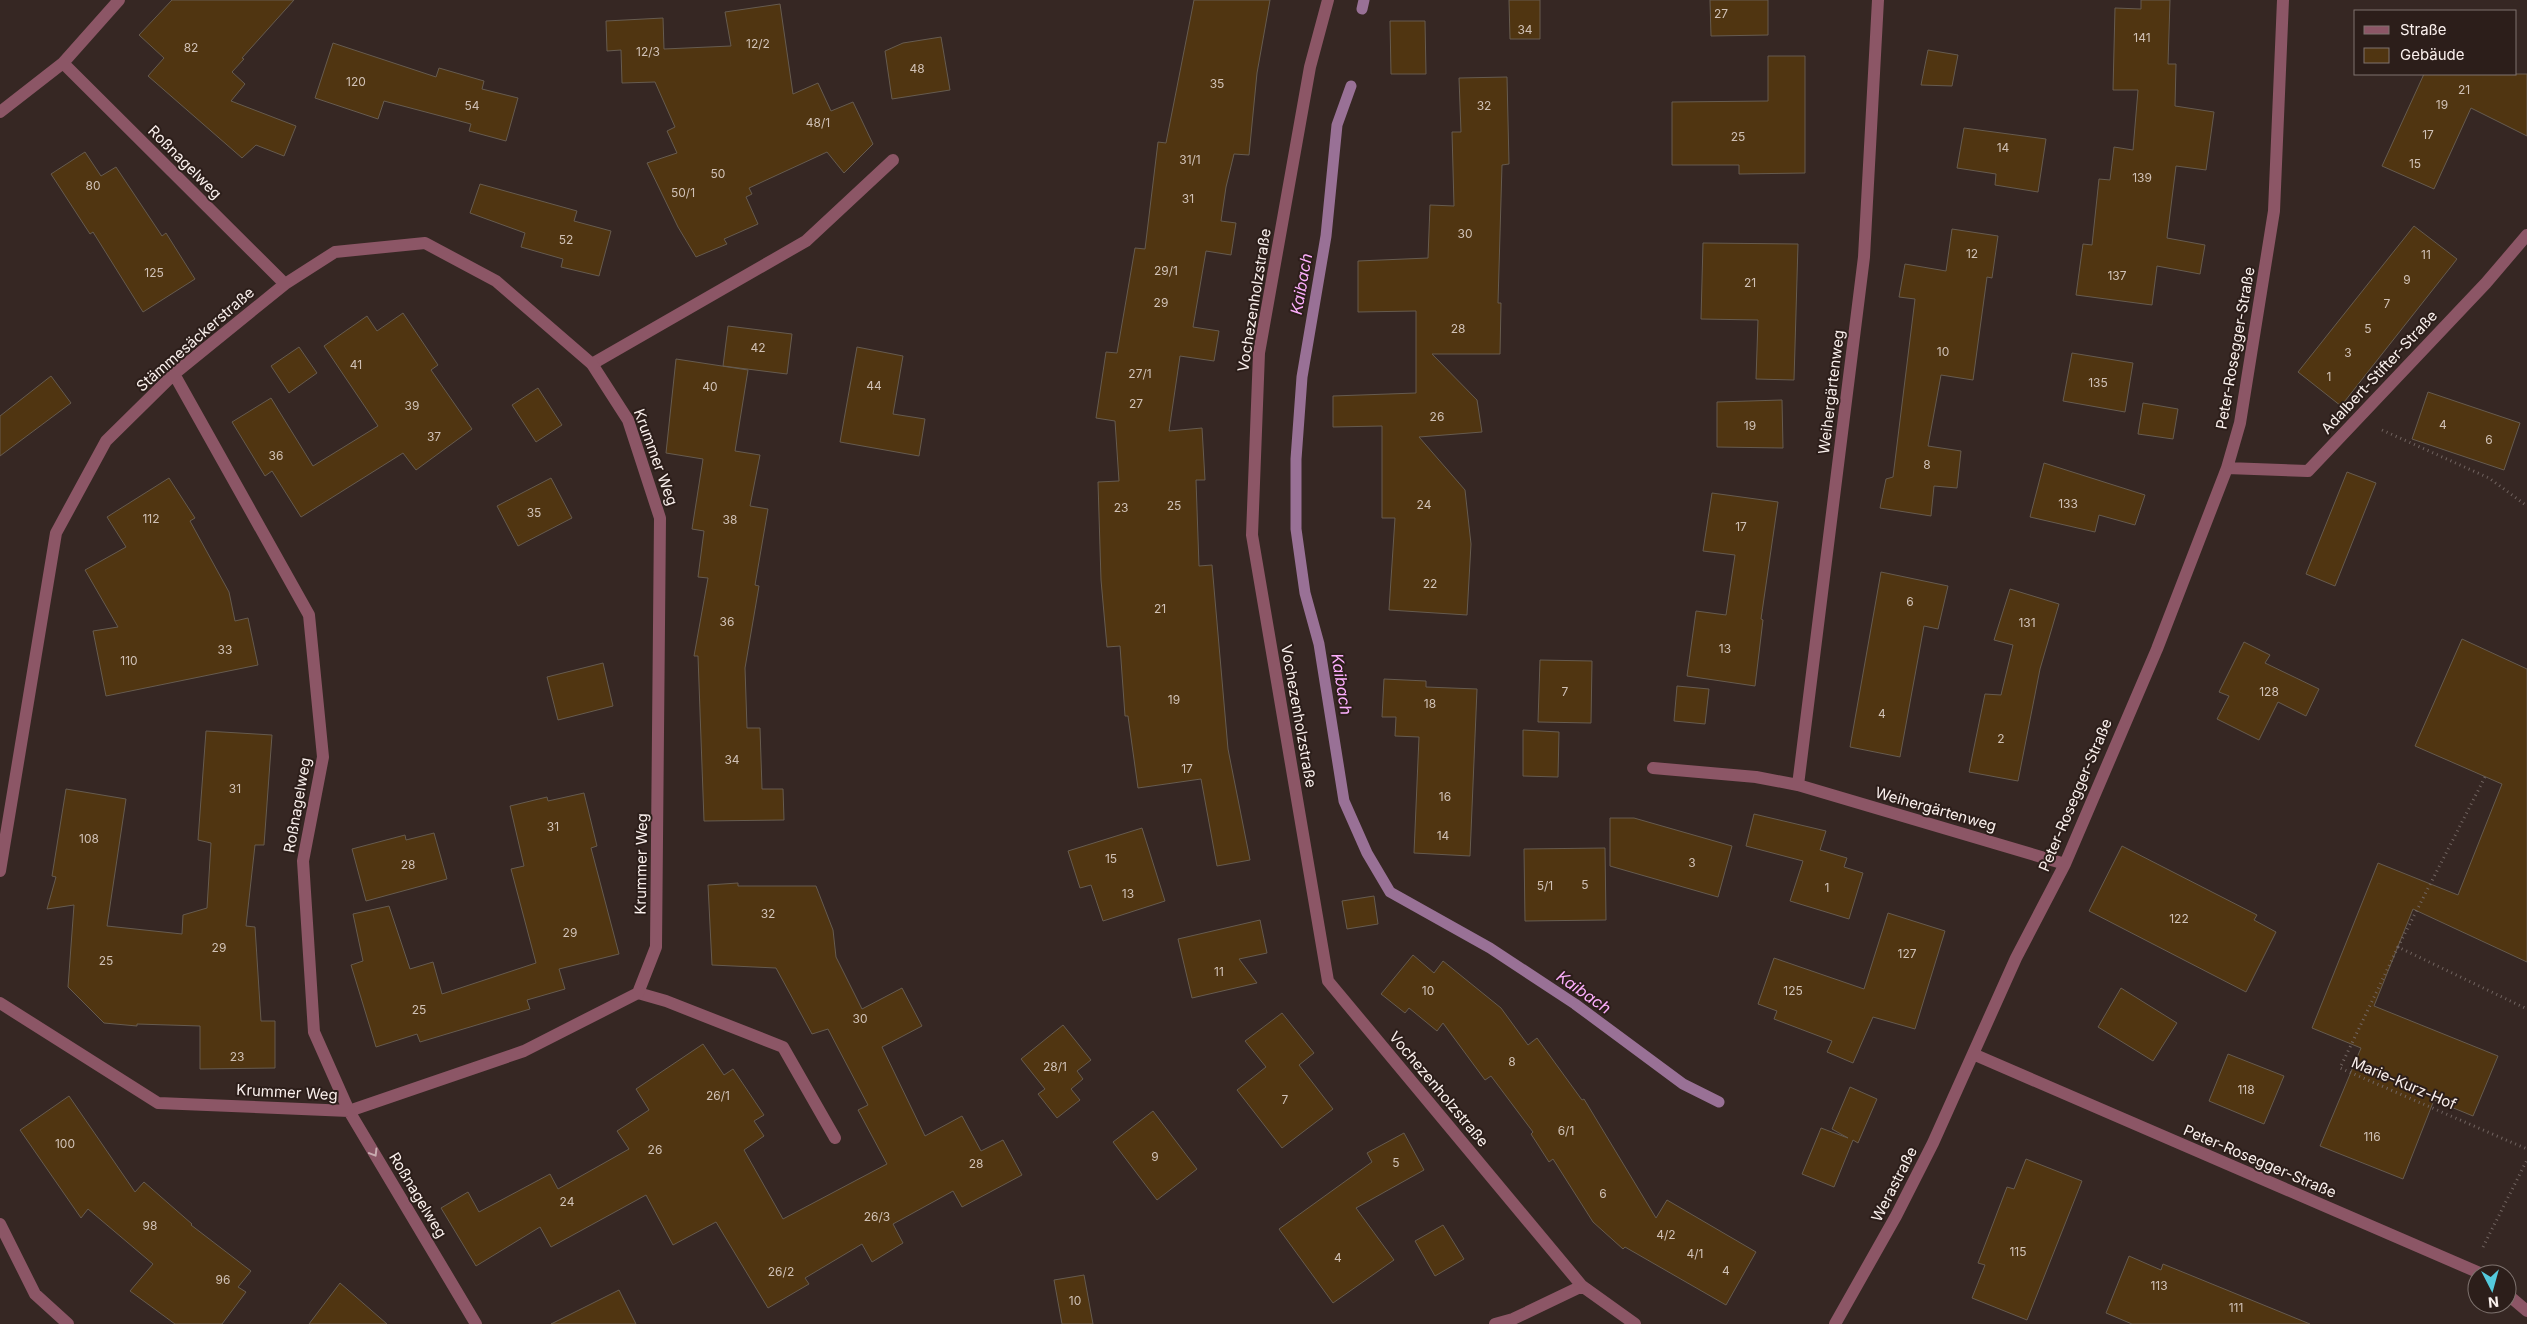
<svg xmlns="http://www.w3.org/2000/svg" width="2527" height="1324" font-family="Inter,sans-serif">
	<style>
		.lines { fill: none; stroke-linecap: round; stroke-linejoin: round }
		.stream { stroke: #997196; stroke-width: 11 }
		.building { fill: #503511; stroke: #665b4f }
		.path { stroke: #716460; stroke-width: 3; stroke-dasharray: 1 4; stroke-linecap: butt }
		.lane { stroke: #8c5666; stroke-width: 12 }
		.street { stroke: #8c5666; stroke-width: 12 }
		.oneway { stroke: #c8abb0 }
		.labels { text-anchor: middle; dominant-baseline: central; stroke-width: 4; stroke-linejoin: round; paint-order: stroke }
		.number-label { font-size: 12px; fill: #d0c1b6 }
		.street-label { font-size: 15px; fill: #faf0ed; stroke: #2c1e1a }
		.water-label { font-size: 16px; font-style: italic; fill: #fdaffd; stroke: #2c1e1a }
	</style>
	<rect width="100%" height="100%" fill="#362723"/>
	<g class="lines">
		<path class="stream" d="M 1362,9 L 1364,0
			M 1351,86 L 1337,125 L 1326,236 L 1302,377 L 1296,459 L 1296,529 L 1305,593 L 1319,644 L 1344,801 L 1367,853 L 1390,892 L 1490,948 L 1575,1004 L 1683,1084 L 1719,1102"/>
	</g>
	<path class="building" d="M 172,0 L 294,0 L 242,58 L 244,59 L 232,72 L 245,84 L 231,101 L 296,126 L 284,156 L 256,145 L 242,158 L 148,76 L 164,58 L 139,35 Z
		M 1194,0 L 1270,0 L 1257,73 L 1249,155 L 1234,154 L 1226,187 L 1221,221 L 1236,223 L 1231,255 L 1206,251 L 1193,327 L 1219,331 L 1214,361 L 1180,356 L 1169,431 L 1202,428 L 1205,480 L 1196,480 L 1199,566 L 1212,565 L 1228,749 L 1250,860 L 1217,866 L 1201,779 L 1138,788 L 1128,716 L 1125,716 L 1120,646 L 1107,647 L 1101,580 L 1098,482 L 1119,481 L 1115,421 L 1096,418 L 1106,352 L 1117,353 L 1135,248 L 1145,249 L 1158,142 L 1166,143 Z
		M 1509,0 L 1540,0 L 1540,39 L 1510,39 Z
		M 1710,0 L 1768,0 L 1768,35 L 1711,36 Z
		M 2141,0 L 2170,0 L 2168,64 L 2176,64 L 2175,106 L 2214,112 L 2206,170 L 2176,166 L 2167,238 L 2205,245 L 2200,274 L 2157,266 L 2152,305 L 2076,295 L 2083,244 L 2092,245 L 2099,179 L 2110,180 L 2114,147 L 2133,150 L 2138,90 L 2113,90 L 2115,8 L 2141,9 Z
		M 780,4 L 793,94 L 818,83 L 831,111 L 853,102 L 873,144 L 844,173 L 827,152 L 749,188 L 752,194 L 746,197 L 758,224 L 724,239 L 727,244 L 696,257 L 678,227 L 647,163 L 677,153 L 667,131 L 675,127 L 655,82 L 622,83 L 621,50 L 607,51 L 606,21 L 663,18 L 664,49 L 731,46 L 725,12 Z
		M 1390,21 L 1425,21 L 1426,74 L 1391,74 Z
		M 941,37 L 950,90 L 892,99 L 885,51 L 903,43 Z
		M 333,43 L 436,77 L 439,68 L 484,81 L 482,89 L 518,98 L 506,141 L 469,131 L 471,124 L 384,101 L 378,119 L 315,98 Z
		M 1928,50 L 1958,55 L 1952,86 L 1921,85 Z
		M 1768,56 L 1805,56 L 1805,173 L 1739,174 L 1739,165 L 1672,165 L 1672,102 L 1768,101 Z
		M 2424,74 L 2527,74 L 2527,136 L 2471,108 L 2434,189 L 2382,166 Z
		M 1507,77 L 1509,164 L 1502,165 L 1498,303 L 1501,303 L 1500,354 L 1432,354 L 1477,400 L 1482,432 L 1419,437 L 1465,490 L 1471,544 L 1467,615 L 1389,610 L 1395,518 L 1382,518 L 1382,426 L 1333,427 L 1333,396 L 1416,393 L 1416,311 L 1358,312 L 1358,261 L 1428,258 L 1430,205 L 1454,206 L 1452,132 L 1461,132 L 1459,78 Z
		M 1964,128 L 2046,139 L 2038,192 L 1995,185 L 1996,174 L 1957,168 Z
		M 85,152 L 101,176 L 116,167 L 162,236 L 166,233 L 195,279 L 143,312 L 93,232 L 90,234 L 51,174 Z
		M 480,184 L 577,211 L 574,221 L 611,231 L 599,276 L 561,267 L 563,259 L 521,247 L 525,233 L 470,213 Z
		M 2414,226 L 2457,259 L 2341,406 L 2298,372 Z
		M 1952,229 L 1998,236 L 1992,278 L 1987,277 L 1973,380 L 1941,375 L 1928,446 L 1961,451 L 1957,488 L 1934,486 L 1931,516 L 1880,508 L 1886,479 L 1893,477 L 1915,299 L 1899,297 L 1905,264 L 1946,271 Z
		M 1703,243 L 1798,244 L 1794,380 L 1756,379 L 1758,320 L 1701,319 Z
		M 403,313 L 438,365 L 431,370 L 472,429 L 416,470 L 403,453 L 301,517 L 272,471 L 265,476 L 232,422 L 271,398 L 313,466 L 378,426 L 324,346 L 367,316 L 377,331 Z
		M 728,326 L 792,334 L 787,374 L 723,366 Z
		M 299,347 L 317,373 L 289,393 L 271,366 Z
		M 857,347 L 903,356 L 893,414 L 925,419 L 919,456 L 840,442 Z
		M 2072,353 L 2133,363 L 2125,412 L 2063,401 Z
		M 676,359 L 748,370 L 735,451 L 760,455 L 750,506 L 768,509 L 755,585 L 759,586 L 745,668 L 747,728 L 760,728 L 762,789 L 783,789 L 784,820 L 704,821 L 698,656 L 694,656 L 708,578 L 698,577 L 704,531 L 692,529 L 703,459 L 666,453 Z
		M 51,376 L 71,403 L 0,456 L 0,416 Z
		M 538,388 L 562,425 L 536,442 L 512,405 Z
		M 2428,392 L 2520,423 L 2504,470 L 2412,439 Z
		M 1782,400 L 1783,448 L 1717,447 L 1717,402 Z
		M 2143,403 L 2178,409 L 2173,439 L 2138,434 Z
		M 2044,463 L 2145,495 L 2135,525 L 2099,515 L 2095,532 L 2030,517 Z
		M 2347,472 L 2376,483 L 2335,586 L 2306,574 Z
		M 169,478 L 195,518 L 190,521 L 229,592 L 235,621 L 248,618 L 258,665 L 106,696 L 93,631 L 118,627 L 85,570 L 126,547 L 107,517 Z
		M 551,478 L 572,518 L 518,546 L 497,506 Z
		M 1712,493 L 1778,502 L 1761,619 L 1763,620 L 1755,686 L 1687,676 L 1696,611 L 1726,615 L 1735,555 L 1703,551 Z
		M 1881,572 L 1948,586 L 1938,629 L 1924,626 L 1900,757 L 1850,747 Z
		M 2010,589 L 2059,604 L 2040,669 L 2018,781 L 1969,772 L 1985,694 L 2001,695 L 2013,645 L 1994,640 Z
		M 2462,639 L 2527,669 L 2527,962 L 2413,909 L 2374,1006 L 2498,1056 L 2473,1116 L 2434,1100 L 2403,1179 L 2320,1146 L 2361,1048 L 2312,1028 L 2378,863 L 2458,895 L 2502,784 L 2415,746 Z
		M 2244,642 L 2270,655 L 2265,663 L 2319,689 L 2306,716 L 2278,702 L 2259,740 L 2217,719 L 2229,696 L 2219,692 Z
		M 1540,660 L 1592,661 L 1591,723 L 1538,722 Z
		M 603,663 L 613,706 L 558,720 L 547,677 Z
		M 1384,679 L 1426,681 L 1426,687 L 1477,689 L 1470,856 L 1414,853 L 1419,737 L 1395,736 L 1396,717 L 1382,717 Z
		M 1677,686 L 1709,689 L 1705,724 L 1674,721 Z
		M 1523,730 L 1559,732 L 1558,777 L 1523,776 Z
		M 206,731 L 272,735 L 264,845 L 255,845 L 246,926 L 255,927 L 261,1021 L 275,1021 L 275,1068 L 200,1069 L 200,1026 L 137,1024 L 137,1026 L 104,1023 L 68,987 L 74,905 L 47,909 L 56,877 L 52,876 L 66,789 L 126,799 L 107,926 L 182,934 L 183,915 L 207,908 L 211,843 L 198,840 Z
		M 584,793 L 597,846 L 591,848 L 619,954 L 559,969 L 565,989 L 527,1000 L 530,1009 L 420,1042 L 417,1034 L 376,1047 L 351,965 L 363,961 L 353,914 L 389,906 L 410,969 L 433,962 L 442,994 L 536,963 L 511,869 L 524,866 L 510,806 L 547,797 L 548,801 Z
		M 1754,814 L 1826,831 L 1820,850 L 1847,858 L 1844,867 L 1863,873 L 1849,919 L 1790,901 L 1803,861 L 1746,846 Z
		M 1610,818 L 1634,818 L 1732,846 L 1718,897 L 1610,866 Z
		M 1142,828 L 1165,901 L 1103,921 L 1091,885 L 1080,888 L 1068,851 Z
		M 434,833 L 447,879 L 366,901 L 352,849 L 405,835 L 406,840 Z
		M 2122,846 L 2257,915 L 2254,920 L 2276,932 L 2246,992 L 2089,911 Z
		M 1605,848 L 1606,920 L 1525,921 L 1524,849 Z
		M 738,883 L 738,886 L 816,886 L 833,930 L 836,957 L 862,1009 L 902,988 L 922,1026 L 882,1047 L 925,1136 L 962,1116 L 981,1151 L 1003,1140 L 1022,1175 L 962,1207 L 953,1191 L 893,1224 L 903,1243 L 872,1262 L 862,1244 L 805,1278 L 809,1284 L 768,1308 L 716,1222 L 673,1245 L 646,1195 L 551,1247 L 540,1227 L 476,1266 L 441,1208 L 468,1192 L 479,1212 L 550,1174 L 558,1189 L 629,1149 L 617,1131 L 649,1110 L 636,1089 L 703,1044 L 724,1075 L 733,1069 L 764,1115 L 754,1121 L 764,1136 L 744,1150 L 783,1219 L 887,1164 L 858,1110 L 868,1105 L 828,1029 L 812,1034 L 776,968 L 712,965 L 708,885 Z
		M 1374,896 L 1378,924 L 1347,929 L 1342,901 Z
		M 1888,913 L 1945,931 L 1915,1029 L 1873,1017 L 1853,1063 L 1827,1052 L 1832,1041 L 1774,1019 L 1777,1011 L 1758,1004 L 1774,958 L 1864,989 Z
		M 1260,920 L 1267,953 L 1239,959 L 1257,983 L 1192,998 L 1178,939 Z
		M 1413,955 L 1434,973 L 1443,961 L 1501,1008 L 1528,1045 L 1537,1038 L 1582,1100 L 1584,1099 L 1656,1218 L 1667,1200 L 1756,1252 L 1726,1305 L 1625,1247 L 1623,1249 L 1593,1222 L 1553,1159 L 1549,1162 L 1531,1134 L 1533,1132 L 1491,1076 L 1485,1080 L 1443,1023 L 1437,1031 L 1409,1008 L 1405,1013 L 1381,994 Z
		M 2121,988 L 2177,1023 L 2153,1061 L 2098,1027 Z
		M 1282,1013 L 1314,1053 L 1299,1065 L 1333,1109 L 1282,1148 L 1237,1090 L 1266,1067 L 1245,1041 Z
		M 1063,1025 L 1091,1060 L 1077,1071 L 1083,1079 L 1071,1089 L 1080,1100 L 1057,1118 L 1038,1094 L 1045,1089 L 1021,1059 Z
		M 2228,1054 L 2284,1076 L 2264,1124 L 2209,1101 Z
		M 1850,1087 L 1877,1099 L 1858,1143 L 1853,1140 L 1834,1187 L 1802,1174 L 1821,1128 L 1848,1138 L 1832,1129 Z
		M 69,1096 L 135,1192 L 144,1182 L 192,1224 L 191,1225 L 251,1271 L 238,1287 L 246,1292 L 222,1324 L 175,1324 L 130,1291 L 153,1264 L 88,1209 L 81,1218 L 20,1130 Z
		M 1153,1111 L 1197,1169 L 1157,1200 L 1113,1142 Z
		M 1404,1133 L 1424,1170 L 1356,1208 L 1394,1260 L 1333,1303 L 1279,1229 L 1372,1162 L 1367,1153 Z
		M 2026,1159 L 2082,1181 L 2027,1320 L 1972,1298 L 1985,1265 L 1978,1263 L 2007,1187 L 2014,1189 Z
		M 1443,1225 L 1464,1259 L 1435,1276 L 1415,1241 Z
		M 2129,1256 L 2161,1270 L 2163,1264 L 2310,1324 L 2132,1324 L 2106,1313 Z
		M 1084,1275 L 1093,1324 L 1062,1324 L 1054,1280 Z
		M 340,1283 L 387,1324 L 309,1324 Z
		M 619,1290 L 636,1324 L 551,1324 Z"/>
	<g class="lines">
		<path class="path" d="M 2382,430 L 2489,478 L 2527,506
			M 2485,777 L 2398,947 L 2527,1009
			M 2398,947 L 2340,1068 L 2527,1149
			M 2483,1247 L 2527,1160"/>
		<path class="lane" d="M 592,364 L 806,241 L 893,160
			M 638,993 L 666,1001 L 783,1047 L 835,1138"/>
		<path class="street" d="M 1328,0 L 1310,67 L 1259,353 L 1252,535 L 1328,981 L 1582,1286 L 1635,1324
			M 1878,0 L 1864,257 L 1798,785 L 2065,864
			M 63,63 L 285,284
			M 0,112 L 63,63 L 119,0
			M 174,374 L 309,615 L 323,757 L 303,861 L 314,1032 L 349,1111 L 476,1324
			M 2227,468 L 2308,471 L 2486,283 L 2527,235
			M 1653,768 L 1756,777 L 1798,785
			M 0,871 L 56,533 L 106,441 L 174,374 L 285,284 L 335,252 L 425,243 L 496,281 L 592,364 L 628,420 L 660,518 L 656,947 L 638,993 L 524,1051 L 349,1111 L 158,1103 L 0,1003
			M 1973,1054 L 2482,1274
			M 0,1224 L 35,1294 L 68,1324
			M 2507,1294 L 2527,1311
			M 1495,1324 L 1513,1319 L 1582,1286
			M 1835,1324 L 1896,1216 L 1933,1143 L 2016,958 L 2065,864 L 2157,649 L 2227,468 L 2240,423 L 2274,211 L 2283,0"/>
	</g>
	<defs><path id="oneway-chevron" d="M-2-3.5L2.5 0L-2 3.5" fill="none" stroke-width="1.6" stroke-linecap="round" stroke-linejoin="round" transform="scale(1.25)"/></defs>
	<use class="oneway" href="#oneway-chevron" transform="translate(374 1153) rotate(59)"/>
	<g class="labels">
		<g class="number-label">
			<text x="1721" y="13">27</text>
			<text x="1525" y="29">34</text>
			<text x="2142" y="37">141</text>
			<text x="758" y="43">12/2</text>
			<text x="191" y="47">82</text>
			<text x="648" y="51">12/3</text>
			<text x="917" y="68">48</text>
			<text x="356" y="81">120</text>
			<text x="1217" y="83">35</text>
			<text x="2464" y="89">21</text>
			<text x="2442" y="104">19</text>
			<text x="472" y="105">54</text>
			<text x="1484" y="105">32</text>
			<text x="818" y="122">48/1</text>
			<text x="2428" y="134">17</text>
			<text x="1738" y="136">25</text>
			<text x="2003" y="147">14</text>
			<text x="1190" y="159">31/1</text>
			<text x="2415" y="163">15</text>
			<text x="718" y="173">50</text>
			<text x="2142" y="177">139</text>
			<text x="93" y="185">80</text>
			<text x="683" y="192">50/1</text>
			<text x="1188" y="198">31</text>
			<text x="1465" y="233">30</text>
			<text x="566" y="239">52</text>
			<text x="1972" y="253">12</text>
			<text x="2426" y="254">11</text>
			<text x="1166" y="270">29/1</text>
			<text x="154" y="272">125</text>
			<text x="2117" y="275">137</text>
			<text x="2407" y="279">9</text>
			<text x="1750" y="282">21</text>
			<text x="1161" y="302">29</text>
			<text x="2387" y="303">7</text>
			<text x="1458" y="328">28</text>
			<text x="2368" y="328">5</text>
			<text x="758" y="347">42</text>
			<text x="1943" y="351">10</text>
			<text x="2348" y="352">3</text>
			<text x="356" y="364">41</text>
			<text x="1140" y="373">27/1</text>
			<text x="2329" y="376">1</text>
			<text x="2098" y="382">135</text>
			<text x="874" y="385">44</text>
			<text x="710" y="386">40</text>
			<text x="1136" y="403">27</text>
			<text x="412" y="405">39</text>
			<text x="1437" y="416">26</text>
			<text x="2443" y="424">4</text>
			<text x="1750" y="425">19</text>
			<text x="434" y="436">37</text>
			<text x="2489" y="439">6</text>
			<text x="276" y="455">36</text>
			<text x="1927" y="464">8</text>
			<text x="2068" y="503">133</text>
			<text x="1424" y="504">24</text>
			<text x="1174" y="505">25</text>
			<text x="1121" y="507">23</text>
			<text x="534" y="512">35</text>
			<text x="151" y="518">112</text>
			<text x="730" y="519">38</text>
			<text x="1741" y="526">17</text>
			<text x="1430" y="583">22</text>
			<text x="1910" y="601">6</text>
			<text x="1160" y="608">21</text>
			<text x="727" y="621">36</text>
			<text x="2027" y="622">131</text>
			<text x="1725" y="648">13</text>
			<text x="225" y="649">33</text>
			<text x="129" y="660">110</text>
			<text x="1565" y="691">7</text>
			<text x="2269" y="691">128</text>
			<text x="1174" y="699">19</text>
			<text x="1430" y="703">18</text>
			<text x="1882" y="713">4</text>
			<text x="2001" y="738">2</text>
			<text x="732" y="759">34</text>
			<text x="1187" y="768">17</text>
			<text x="235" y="788">31</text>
			<text x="1445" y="796">16</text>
			<text x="553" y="826">31</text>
			<text x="1443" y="835">14</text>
			<text x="89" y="838">108</text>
			<text x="1111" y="858">15</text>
			<text x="1692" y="862">3</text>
			<text x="408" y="864">28</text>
			<text x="1585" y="884">5</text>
			<text x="1545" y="885">5/1</text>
			<text x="1827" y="887">1</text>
			<text x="1128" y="893">13</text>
			<text x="768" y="913">32</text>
			<text x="2179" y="918">122</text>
			<text x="570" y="932">29</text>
			<text x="219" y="947">29</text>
			<text x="1907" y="953">127</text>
			<text x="106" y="960">25</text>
			<text x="1219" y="971">11</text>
			<text x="1428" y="990">10</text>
			<text x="1793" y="990">125</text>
			<text x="419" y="1009">25</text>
			<text x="860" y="1018">30</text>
			<text x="237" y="1056">23</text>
			<text x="1512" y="1061">8</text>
			<text x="1055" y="1066">28/1</text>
			<text x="2246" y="1089">118</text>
			<text x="718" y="1095">26/1</text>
			<text x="1285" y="1099">7</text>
			<text x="1566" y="1130">6/1</text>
			<text x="2372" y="1136">116</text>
			<text x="65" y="1143">100</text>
			<text x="655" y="1149">26</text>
			<text x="1155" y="1156">9</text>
			<text x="1396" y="1162">5</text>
			<text x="976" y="1163">28</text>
			<text x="1603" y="1193">6</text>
			<text x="567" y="1201">24</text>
			<text x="877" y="1216">26/3</text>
			<text x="150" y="1225">98</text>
			<text x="1666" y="1234">4/2</text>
			<text x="2018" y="1251">115</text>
			<text x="1695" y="1253">4/1</text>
			<text x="1338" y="1257">4</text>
			<text x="1726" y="1270">4</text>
			<text x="781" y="1271">26/2</text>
			<text x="223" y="1279">96</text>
			<text x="2159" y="1285">113</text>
			<text x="1075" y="1300">10</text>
			<text x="2236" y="1307">111</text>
		</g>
		<g class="street-label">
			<text transform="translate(185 162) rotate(45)">Roßnagelweg</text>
			<text transform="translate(1254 300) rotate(-81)">Vochezenholzstraße</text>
			<text transform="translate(195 339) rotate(-41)">Stämmesäckerstraße</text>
			<text transform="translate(2235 348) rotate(-80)">Peter-Rosegger-Straße</text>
			<text transform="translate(2379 372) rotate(-47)">Adalbert-Stifter-Straße</text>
			<text transform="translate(1831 392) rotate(-83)">Weihergärtenweg</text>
			<text transform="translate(656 457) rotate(70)">Krummer Weg</text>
			<text transform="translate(1299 716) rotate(80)">Vochezenholzstraße</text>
			<text transform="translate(2075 795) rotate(-67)">Peter-Rosegger-Straße</text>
			<text transform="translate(297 805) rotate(-80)">Roßnagelweg</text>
			<text transform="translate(1936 809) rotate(16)">Weihergärtenweg</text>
			<text transform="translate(641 864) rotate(-89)">Krummer Weg</text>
			<text transform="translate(2404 1083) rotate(23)">Marie-Kurz-Hof</text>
			<text transform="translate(1439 1089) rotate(50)">Vochezenholzstraße</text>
			<text transform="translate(287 1092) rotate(3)">Krummer Weg</text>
			<text transform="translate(2260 1161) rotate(23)">Peter-Rosegger-Straße</text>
			<text transform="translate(1894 1184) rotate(-63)">Werastraße</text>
			<text transform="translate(418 1195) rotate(59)">Roßnagelweg</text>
		</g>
		<g class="water-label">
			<text transform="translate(1301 284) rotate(-80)">Kaibach</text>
			<text transform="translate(1342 684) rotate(81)">Kaibach</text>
			<text transform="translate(1584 992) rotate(35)">Kaibach</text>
		</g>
	</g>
	<rect x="2354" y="10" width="162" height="65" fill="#2c1e1a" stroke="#7e726e"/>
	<rect x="2364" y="26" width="25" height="8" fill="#8c5666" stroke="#7e726e"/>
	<text x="2400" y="35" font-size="15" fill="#faf0ed">Straße</text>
	<rect x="2364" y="48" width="25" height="15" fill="#503511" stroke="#7e726e"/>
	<text x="2400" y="60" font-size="15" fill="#faf0ed">Gebäude</text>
	<g transform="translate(2492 1289) rotate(174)"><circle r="24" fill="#2c1e1a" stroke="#7e726e"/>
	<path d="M0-4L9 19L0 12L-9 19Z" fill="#54cadd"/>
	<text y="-8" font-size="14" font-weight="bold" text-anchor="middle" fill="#faf0ed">N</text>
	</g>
</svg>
